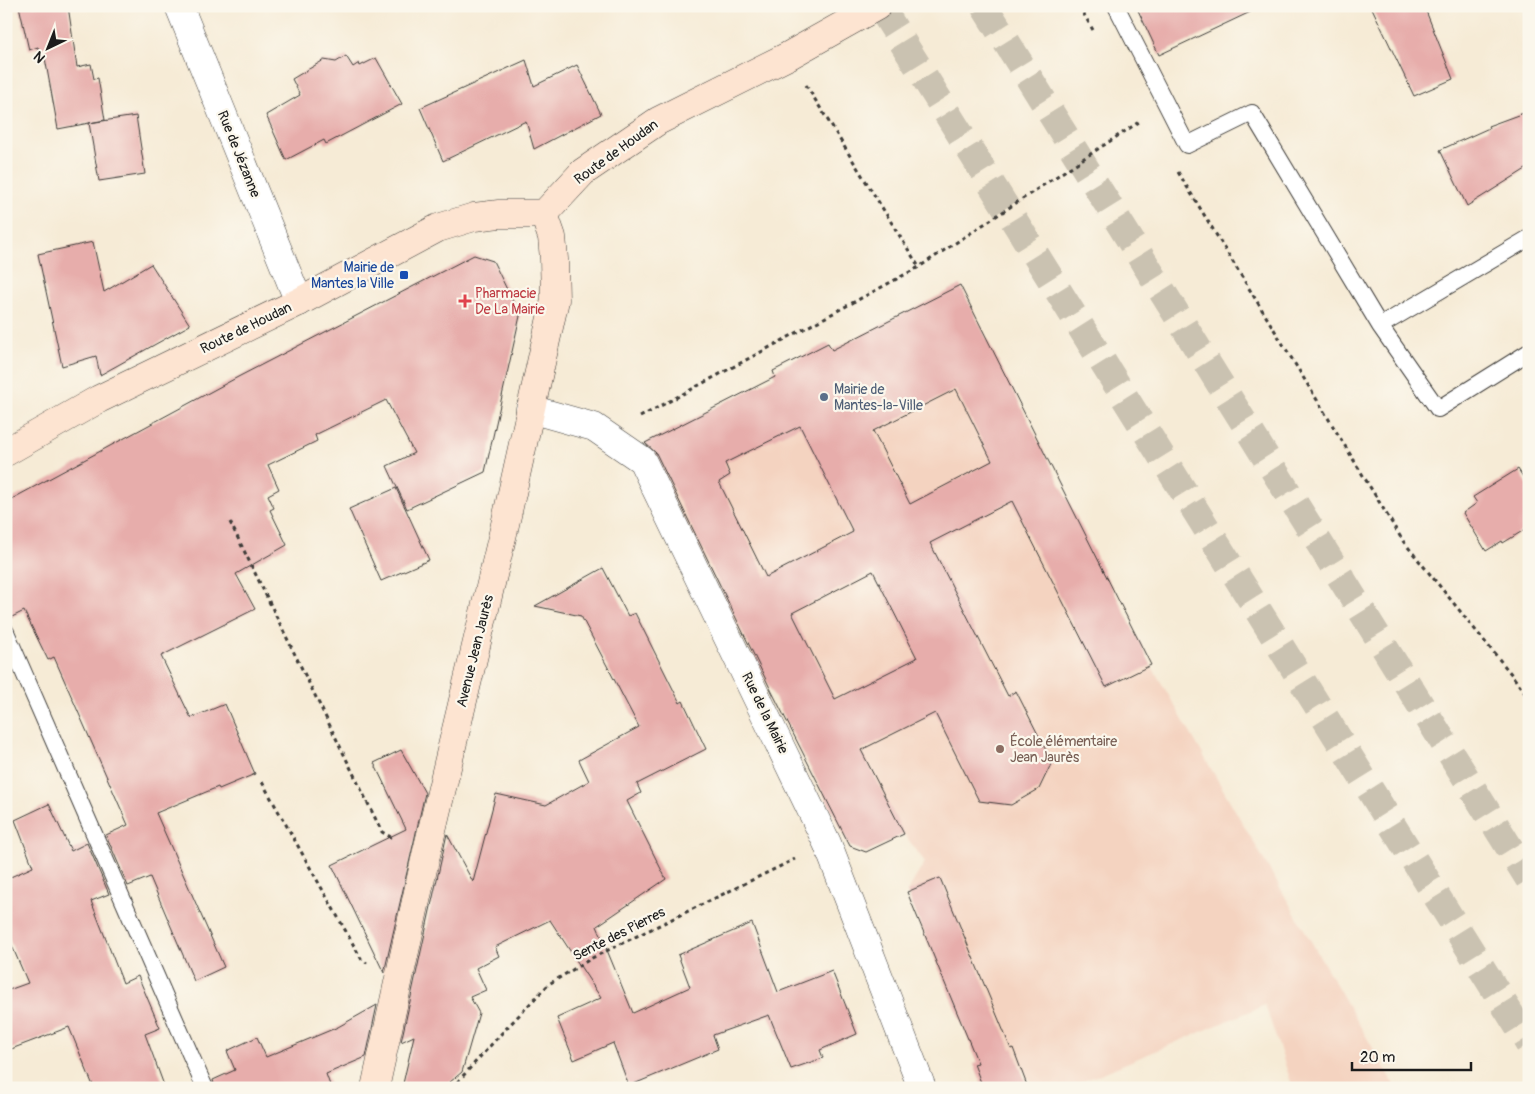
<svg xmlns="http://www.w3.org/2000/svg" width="1535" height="1094" font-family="Pangolin,sans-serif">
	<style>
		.built { fill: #f4d3c0 }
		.building { fill: #e7adab; fill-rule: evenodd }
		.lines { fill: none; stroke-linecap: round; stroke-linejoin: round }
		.highway-tunnel { stroke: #cac2b1; stroke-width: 28; stroke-dasharray: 28 14; stroke-linecap: butt }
		.lane-casing { stroke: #3d3b38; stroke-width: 18 }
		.street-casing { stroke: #3d3b38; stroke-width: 29 }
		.secondary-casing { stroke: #3d3b38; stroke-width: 29 }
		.path { stroke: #3d3b38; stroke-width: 3; stroke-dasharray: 4 4; stroke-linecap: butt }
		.lane { stroke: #fff; stroke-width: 16 }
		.street { stroke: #fff; stroke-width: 28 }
		.secondary { stroke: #fde4d1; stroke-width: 28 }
		.transit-dot { fill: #1a4fb4; stroke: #fbf7ec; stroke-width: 2 }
		.health-dot { fill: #e0444e; stroke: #fbf7ec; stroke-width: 2 }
		.service-dot { fill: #5c6f8a; stroke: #fbf7ec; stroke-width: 2 }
		.education-dot { fill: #8d6e63; stroke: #fbf7ec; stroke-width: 2 }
		.labels { text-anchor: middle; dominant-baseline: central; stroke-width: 4.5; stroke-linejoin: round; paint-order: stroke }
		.street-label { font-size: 14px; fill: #1c1c1c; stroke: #fbf7ec }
		.transit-label { font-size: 14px; fill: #164399; stroke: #fbf7ec; text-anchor: end }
		.health-label { font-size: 14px; fill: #be3a42; stroke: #fbf7ec; text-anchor: start }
		.service-label { font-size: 14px; fill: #4e5e75; stroke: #fbf7ec; text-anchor: start }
		.education-label { font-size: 14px; fill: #785e54; stroke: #fbf7ec; text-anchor: start }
	</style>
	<rect width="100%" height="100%" fill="#fbf7ec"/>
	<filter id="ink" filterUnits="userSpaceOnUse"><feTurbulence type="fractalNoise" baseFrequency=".02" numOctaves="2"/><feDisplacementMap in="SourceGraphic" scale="10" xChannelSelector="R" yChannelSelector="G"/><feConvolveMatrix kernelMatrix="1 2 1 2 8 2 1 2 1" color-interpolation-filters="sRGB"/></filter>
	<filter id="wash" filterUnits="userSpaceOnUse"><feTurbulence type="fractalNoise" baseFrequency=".0096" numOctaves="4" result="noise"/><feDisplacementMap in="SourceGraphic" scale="20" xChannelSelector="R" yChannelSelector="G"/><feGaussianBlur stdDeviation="1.12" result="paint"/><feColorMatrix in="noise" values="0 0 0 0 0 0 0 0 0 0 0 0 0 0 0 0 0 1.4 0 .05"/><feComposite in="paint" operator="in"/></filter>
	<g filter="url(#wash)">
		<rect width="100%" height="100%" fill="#f6ebd6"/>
		<path class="built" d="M 1000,365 L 1151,665 L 1396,1088 L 1293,1088 L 1265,1005 L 1067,1088 L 1034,1088 L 1011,1049 L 978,1063 L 907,892 L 925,862 L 904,834 L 866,852 L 850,846 L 645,444 L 775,377 L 800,426 L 873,431 Z"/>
		<g id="blocks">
			<path class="building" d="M 19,6 L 68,6 L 77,67 L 91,64 L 94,79 L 98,78 L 105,120 L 58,129 L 45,58 L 40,59 L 38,47 L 29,50 Z
				M 1136,6 L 1263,6 L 1159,55 Z
				M 1371,6 L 1424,6 L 1453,79 L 1414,96 Z
				M 346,56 L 353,67 L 359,63 L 360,66 L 376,58 L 402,104 L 326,144 L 324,140 L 286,160 L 266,115 L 300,95 L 292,79 L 324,60 L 336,62 Z
				M 526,60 L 534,86 L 577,65 L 601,114 L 534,149 L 526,121 L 443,161 L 420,108 Z
				M 1529,111 L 1529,167 L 1467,206 L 1440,150 L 1489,128 L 1488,126 Z
				M 136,116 L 145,174 L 99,181 L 89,123 Z
				M 93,242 L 104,292 L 151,264 L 190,325 L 100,375 L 96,356 L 62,366 L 38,254 Z
				M 474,255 L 493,261 L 520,316 L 485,472 L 407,509 L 387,466 L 414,453 L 386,400 L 315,435 L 317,441 L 268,465 L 279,489 L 268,495 L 274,508 L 270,510 L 287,545 L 236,574 L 255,609 L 161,656 L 191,718 L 225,704 L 255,774 L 219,789 L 218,787 L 156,813 L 224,967 L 194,981 L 150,877 L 128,886 L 106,835 L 128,825 L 54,657 L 48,660 L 24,611 L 6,620 L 6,502 L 238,377 Z
				M 960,285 L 1151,665 L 1106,687 L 1012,501 L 930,543 L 1008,696 L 1016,691 L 1052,762 L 1039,789 L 1011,805 L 979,801 L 935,713 L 861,750 L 904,834 L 866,852 L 850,846 L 769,686 L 656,453 L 645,443 L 775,377 L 773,371 L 828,343 L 832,350 ZM 956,389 L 992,461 L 910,504 L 873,431 ZM 800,426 L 853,532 L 766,577 L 719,482 L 730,475 L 725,463 ZM 873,571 L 917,658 L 835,699 L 792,613 Z
				M 1518,469 L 1529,486 L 1529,527 L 1503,543 L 1502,541 L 1486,551 L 1463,513 L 1477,503 L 1473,497 Z
				M 396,488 L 429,560 L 381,581 L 349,509 Z
				M 603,568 L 628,616 L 635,613 L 680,703 L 683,701 L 706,749 L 637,784 L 641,793 L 627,801 L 666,879 L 597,926 L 633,1013 L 690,987 L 678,955 L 752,923 L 778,992 L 832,971 L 857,1034 L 820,1050 L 823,1058 L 791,1069 L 769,1015 L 713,1035 L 718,1049 L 629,1086 L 613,1043 L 574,1060 L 557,1018 L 601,998 L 550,920 L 495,947 L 499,956 L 476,968 L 486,990 L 470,997 L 479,1013 L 462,1072 L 443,1088 L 402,1088 L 414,1036 L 401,1042 L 447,834 L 473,882 L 496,794 L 546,805 L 589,781 L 579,760 L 639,727 L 581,616 L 535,606 Z
				M 401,750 L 425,793 L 384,973 L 332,865 L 406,829 L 374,763 Z
				M 49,804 L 71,851 L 87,843 L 109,894 L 91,901 L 123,983 L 138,976 L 160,1028 L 145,1034 L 165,1088 L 94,1088 L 69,1027 L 6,1051 L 6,991 L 28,983 L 6,932 L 6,879 L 33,867 L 15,820 Z
				M 940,878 L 1011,1049 L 1013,1048 L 1028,1088 L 983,1088 L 974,1064 L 978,1063 L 907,892 Z
				M 377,1005 L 366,1057 L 326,1074 L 331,1088 L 215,1088 L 213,1080 L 235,1070 L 227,1051 L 257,1037 L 266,1057 L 338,1027 Z"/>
		</g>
	</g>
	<g filter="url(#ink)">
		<use href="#blocks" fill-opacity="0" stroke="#3d3b38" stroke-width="1"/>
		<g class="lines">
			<path class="highway-tunnel" d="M 880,6 L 1529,1044
				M 984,6 L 1529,879"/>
			<g class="lane-casing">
				<path id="lane" d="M 1116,6 L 1187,145 L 1252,113 L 1380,326
					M 1529,238 L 1380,326 L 1438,409 L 1529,352
					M 6,632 L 205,1088"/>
			</g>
			<g class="street-casing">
				<path id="street" d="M 179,6 L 299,302
					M 530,409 L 594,427 L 642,460 L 827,843 L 922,1088"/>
			</g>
			<g class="secondary-casing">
				<path id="secondary" d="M 6,452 L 99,399 L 299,302 L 438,228 L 474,217 L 499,214 L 544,214 L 583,172 L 658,121 L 788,56 L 877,6
					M 375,1088 L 426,855 L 504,529 L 555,300 L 554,259 L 552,237 L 544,214"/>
			</g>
			<path class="path" d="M 1079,6 L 1093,30
				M 806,85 L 919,267
				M 1178,172 L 1403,541 L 1512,675 L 1529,699
				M 640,417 L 919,267 L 1142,120
				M 230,522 L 382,832 L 394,839
				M 262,782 L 362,960 L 367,963
				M 452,1088 L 499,1036 L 549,984 L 592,958 L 795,859"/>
			<use href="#lane" class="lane"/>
			<use href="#street" class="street"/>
			<use href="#secondary" class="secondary"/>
		</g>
	</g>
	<rect class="transit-dot" x="399" y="270" width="10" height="10" rx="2.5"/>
	<path class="health-dot" d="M462.5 293.5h5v5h5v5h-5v5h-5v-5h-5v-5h5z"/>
	<circle class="service-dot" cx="824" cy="397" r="5"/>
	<circle class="education-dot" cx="1000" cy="749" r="5"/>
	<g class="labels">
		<g class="street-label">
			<text transform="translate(616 152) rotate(-36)">Route de Houdan</text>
			<text transform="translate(239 154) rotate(68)">Rue de Jézanne</text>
			<text transform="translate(246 328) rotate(-26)">Route de Houdan</text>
			<text transform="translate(475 651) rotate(-76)">Avenue Jean Jaurès</text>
			<text transform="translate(765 713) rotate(64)">Rue de la Mairie</text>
			<text transform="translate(619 934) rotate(-27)">Sente des Pierres</text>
		</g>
		<g class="transit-label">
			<text x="394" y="267">Mairie de<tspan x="394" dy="16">Mantes la Ville</tspan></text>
		</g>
		<g class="health-label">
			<text x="475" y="293">Pharmacie<tspan x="475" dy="16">De La Mairie</tspan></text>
		</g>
		<g class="service-label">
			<text x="834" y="389">Mairie de<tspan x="834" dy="16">Mantes-la-Ville</tspan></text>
		</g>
		<g class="education-label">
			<text x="1010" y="741">École élémentaire<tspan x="1010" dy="16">Jean Jaurès</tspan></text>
		</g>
	</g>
	<rect width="1535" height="1094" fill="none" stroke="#fbf7ec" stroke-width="25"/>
	<g transform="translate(48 48) rotate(223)" stroke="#fbf7ec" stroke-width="4" paint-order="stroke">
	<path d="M0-4L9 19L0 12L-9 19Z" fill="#1c1c1c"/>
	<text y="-8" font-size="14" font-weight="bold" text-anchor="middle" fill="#1c1c1c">N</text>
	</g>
	<path d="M1352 1062v8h119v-8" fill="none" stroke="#1c1c1c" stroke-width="2.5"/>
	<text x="1360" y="1062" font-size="15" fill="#1c1c1c" stroke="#fbf7ec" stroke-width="4" paint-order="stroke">20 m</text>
</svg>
